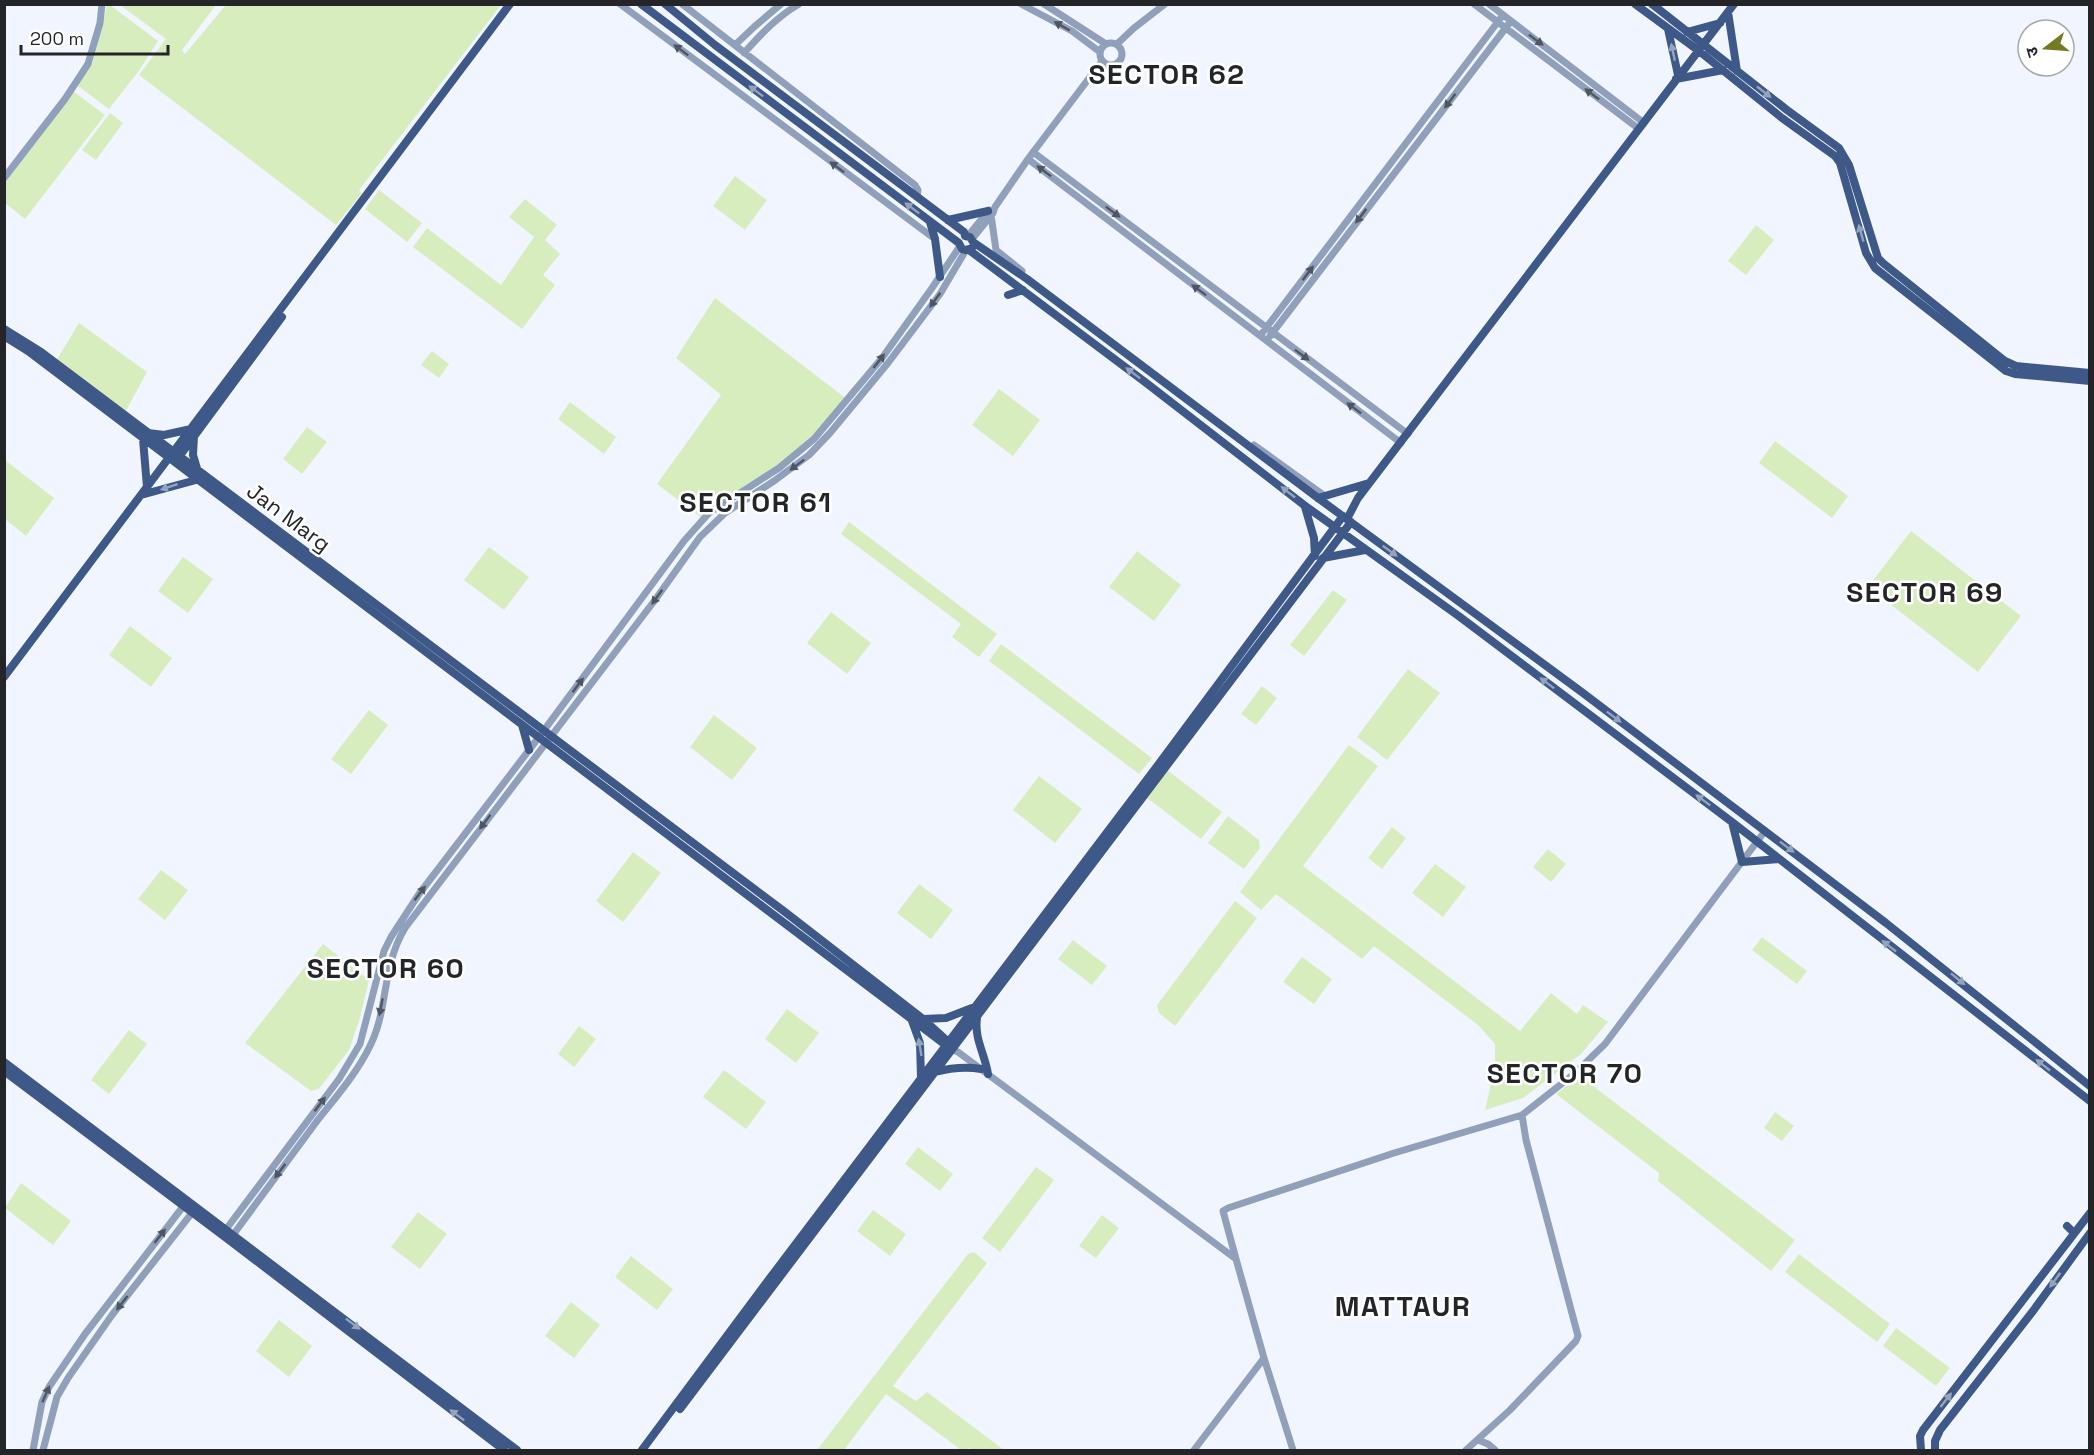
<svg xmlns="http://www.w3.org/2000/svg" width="2094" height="1455" font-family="'Space Grotesk','Noto Sans Devanagari',sans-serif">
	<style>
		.green { fill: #d8edbe }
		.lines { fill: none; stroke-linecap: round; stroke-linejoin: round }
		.minor { stroke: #90a0bb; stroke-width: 7 }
		.major { stroke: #3e5987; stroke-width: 8 }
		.oneway { fill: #4f5663 }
		.oneway2 { fill: #95a4bd }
		.labels { text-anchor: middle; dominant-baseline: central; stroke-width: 5; stroke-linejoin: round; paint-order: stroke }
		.street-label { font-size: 22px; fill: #232528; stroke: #fff }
		.district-label { font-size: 28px; font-weight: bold; letter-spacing: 1.5px; fill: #232528; stroke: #fff }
	</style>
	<rect width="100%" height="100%" fill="#f1f5ff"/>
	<path class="green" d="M 107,5 L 110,5 L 158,41 L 138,72 L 109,109 L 78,86 L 93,62 Z
		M 120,5 L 216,5 L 182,50 L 185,54 L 226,5 L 501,5 L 359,190 L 362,193 L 336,225 L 139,75 L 166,39 Z
		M 73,91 L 105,115 L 25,219 L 5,203 L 4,184 Z
		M 110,113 L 123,123 L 96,160 L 82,150 Z
		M 735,176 L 767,200 L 745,230 L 713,206 Z
		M 379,190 L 422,223 L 407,242 L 365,209 Z
		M 525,199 L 557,225 L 545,240 L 560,254 L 543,275 L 555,285 L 522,329 L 413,247 L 427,228 L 501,285 L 534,237 L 509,217 Z
		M 1756,225 L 1774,240 L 1746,275 L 1728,261 Z
		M 715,298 L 848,400 L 814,439 L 703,519 L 657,484 L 721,395 L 676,358 Z
		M 79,323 L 147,372 L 122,418 L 53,366 Z
		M 432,351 L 449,364 L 439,378 L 421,365 Z
		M 999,389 L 1040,420 L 1013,456 L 972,425 Z
		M 570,402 L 616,437 L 604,454 L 558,419 Z
		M 307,427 L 327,442 L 302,474 L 283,459 Z
		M 1775,441 L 1848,496 L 1832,518 L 1759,463 Z
		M 6,461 L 54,498 L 26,536 L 5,519 Z
		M 849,522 L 997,634 L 979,657 L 952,637 L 961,624 L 841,534 Z
		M 1911,531 L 2021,616 L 1978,672 L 1868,587 Z
		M 489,547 L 529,577 L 504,610 L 464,580 Z
		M 1137,551 L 1181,585 L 1154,621 L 1109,587 Z
		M 183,557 L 213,579 L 188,613 L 158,591 Z
		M 1333,590 L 1347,600 L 1304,656 L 1290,645 Z
		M 831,612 L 871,643 L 847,674 L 807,643 Z
		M 130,626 L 172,658 L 151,687 L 109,655 Z
		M 1001,644 L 1152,758 L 1139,774 L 989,661 Z
		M 1408,669 L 1440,693 L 1387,760 L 1357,737 Z
		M 1262,686 L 1277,698 L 1256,725 L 1241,714 Z
		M 369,710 L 388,725 L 351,774 L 331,759 Z
		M 714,715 L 757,748 L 732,780 L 690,747 Z
		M 1349,745 L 1378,766 L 1303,866 L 1520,1031 L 1551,993 L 1577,1014 L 1583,1005 L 1608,1022 L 1581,1054 L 1523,1098 L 1485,1110 L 1495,1065 L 1495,1044 L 1478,1025 L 1374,946 L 1362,959 L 1276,894 L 1261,910 L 1240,892 Z
		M 1167,770 L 1222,812 L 1201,839 L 1147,798 Z
		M 1039,776 L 1082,809 L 1055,843 L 1013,810 Z
		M 1228,816 L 1259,840 L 1260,848 L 1244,869 L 1208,843 Z
		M 1392,827 L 1406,838 L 1382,869 L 1368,858 Z
		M 1548,849 L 1566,864 L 1551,882 L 1533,867 Z
		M 633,852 L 661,873 L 623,922 L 596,901 Z
		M 1435,864 L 1466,887 L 1443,917 L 1412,893 Z
		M 161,870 L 188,890 L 165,920 L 138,899 Z
		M 919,884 L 953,910 L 931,939 L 897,913 Z
		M 1235,901 L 1257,918 L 1175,1026 L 1159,1013 L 1157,1005 Z
		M 1762,937 L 1807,971 L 1797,984 L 1752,950 Z
		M 1073,940 L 1107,966 L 1092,985 L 1058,959 Z
		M 323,944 L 369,980 L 360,1018 L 349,1050 L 319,1089 L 311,1091 L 245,1043 Z
		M 1302,957 L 1332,979 L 1314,1004 L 1283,982 Z
		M 787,1009 L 819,1033 L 796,1063 L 765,1039 Z
		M 579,1026 L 596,1039 L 574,1067 L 558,1054 Z
		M 129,1030 L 147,1044 L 109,1094 L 91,1080 Z
		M 724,1070 L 766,1102 L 746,1129 L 703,1097 Z
		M 1580,1076 L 1795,1240 L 1771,1271 L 1658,1181 L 1659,1173 L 1556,1094 Z
		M 1775,1112 L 1794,1126 L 1782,1141 L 1764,1128 Z
		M 918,1147 L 953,1174 L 940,1191 L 905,1164 Z
		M 1036,1167 L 1054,1180 L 1000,1252 L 982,1238 Z
		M 21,1183 L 71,1221 L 53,1245 L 5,1208 Z
		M 873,1210 L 906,1234 L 890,1256 L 857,1231 Z
		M 418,1212 L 447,1234 L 420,1269 L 391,1247 Z
		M 1102,1215 L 1119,1228 L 1096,1258 L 1079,1246 Z
		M 974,1252 L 987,1263 L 893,1386 L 916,1401 L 927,1392 L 1004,1450 L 972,1450 L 969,1448 L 966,1450 L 961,1450 L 886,1394 L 844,1450 L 817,1450 L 968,1254 Z
		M 1799,1254 L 1890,1324 L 1877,1342 L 1785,1272 Z
		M 631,1256 L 673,1289 L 657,1310 L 615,1277 Z
		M 571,1302 L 600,1325 L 574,1358 L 545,1336 Z
		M 279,1320 L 312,1346 L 289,1377 L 256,1351 Z
		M 1896,1328 L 1950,1368 L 1936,1386 L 1883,1346 Z"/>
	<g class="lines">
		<path class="minor" d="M 620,4 L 935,239
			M 682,4 L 915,185 L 918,190 L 917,197
			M 1021,4 L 1072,31 L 1100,52
			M 1044,4 L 1106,44
			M 1474,4 L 1639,129
			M 1489,4 L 1644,123
			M1100 54a11 11 0 1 1 22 0a11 11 0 1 1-22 0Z
			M 1117,44 L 1134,28 L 1165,4
			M 735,45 L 754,27 L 781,4
			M 744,53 C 761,34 777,17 799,4
			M 1033,152 L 1408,434
			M 1028,159 L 1401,443
			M 4,178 L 65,99 L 88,64 L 100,23 L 102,4
			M 991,215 L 996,250 L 1022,271
			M 968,236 L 989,210
			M 972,239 L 993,213 L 995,207 L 1028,159 L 1102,61
			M 1263,332 L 1503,15
			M 1270,336 L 1511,21
			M 1254,445 L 1325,496
			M 951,1049 L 958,1052 L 1236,1259 L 1264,1358 L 1194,1450
			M 224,1232 L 339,1079 L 360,1044 L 384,951 L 391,937 L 419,894 L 539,737 L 684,541 L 709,513 L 779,468 L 814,439 L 882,358 L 932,288 L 960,246
			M 230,1239 C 259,1200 288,1160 317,1121 C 336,1097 357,1073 370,1046 C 389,1008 381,968 405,928 L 655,600 L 700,537 L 725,513 L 774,481 L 809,455 L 830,433 L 888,363 L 940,294 L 966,250
			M 1236,1259 L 1223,1211 L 1228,1208 L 1394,1153 L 1522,1115
			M 1264,1358 L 1293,1450
			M 1478,1440 L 1488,1444 L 1495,1450
			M 33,1450 L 42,1402 L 49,1387 L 85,1334 L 185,1204
			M 43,1450 L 57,1397 L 68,1378 L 112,1315 L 195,1209
			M 1466,1450 L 1510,1410 L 1576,1341 L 1578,1336 L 1526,1140 L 1522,1115 L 1574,1074 L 1605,1044 L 1765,831"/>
		<path class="major" d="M 641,4 L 959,243 L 962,249 L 966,250 L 972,248
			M 665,4 L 715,45 L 964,232 L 965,236 L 970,237 L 973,242 L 1027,279 L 1318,498 L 1583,693 L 1886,923 L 2090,1086
			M 1635,4 L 1699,51 L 1782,118 L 1835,156 L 1840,163 L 1866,253 L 1875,268 L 2006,371 L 2015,374 L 2090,381
			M 1652,4 L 1787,110 L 1839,148 L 1849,165 L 1878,258 L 1883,263 L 2005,361 L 2016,366 L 2090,373
			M 1728,12 L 1737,71
			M 1668,29 L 1678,75
			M 1687,32 L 1720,23
			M 1676,79 L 1723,70
			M 948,220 L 988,211
			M 930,222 L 935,239 L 940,277
			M 969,250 L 1145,382 L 1304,505 L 1460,617 L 1732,822 L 2090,1101
			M 1008,295 L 1023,290
			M 4,329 L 41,352 L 785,912 L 923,1019 L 954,1047
			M 4,336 L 28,351 L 943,1043
			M 148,433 L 164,435 L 191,429
			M 194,436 L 193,455 L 198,472
			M 143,439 L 147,487
			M 176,461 L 282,317
			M 141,495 L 196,480
			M 1318,498 L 1369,483
			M 1305,507 L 1314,538 L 1315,556
			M 1347,519 L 1358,498 L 1734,4
			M 1323,558 L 1365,550
			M 4,677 L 510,4
			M 522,725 L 529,750
			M 1732,822 L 1742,862 L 1779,859
			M 977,1018 C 974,1039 985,1054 988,1074
			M 923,1019 L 946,1018 L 972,1008
			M 912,1021 L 920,1043 L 921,1078
			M 4,1062 L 517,1450
			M 4,1071 L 229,1240 L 504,1450
			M 934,1072 C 950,1068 965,1066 981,1069
			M 2067,1226 L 2074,1233
			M 680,1409 L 1351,522
			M 642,1450 L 770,1278 L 1161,761 L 1343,516
			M 1921,1450 L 1920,1436 L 1923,1430 L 2090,1213
			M 1935,1450 L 1935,1441 L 1940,1430 L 2033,1311 L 2090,1233"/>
	</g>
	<defs><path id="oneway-solid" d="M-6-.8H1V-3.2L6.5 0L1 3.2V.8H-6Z" transform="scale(1.5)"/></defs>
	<g class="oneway">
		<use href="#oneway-solid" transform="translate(1062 26) rotate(-150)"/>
		<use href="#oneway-solid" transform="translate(1536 40) rotate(37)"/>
		<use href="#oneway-solid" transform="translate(681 50) rotate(-143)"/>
		<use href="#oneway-solid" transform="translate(1592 94) rotate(-143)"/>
		<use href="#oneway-solid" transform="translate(1450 101) rotate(127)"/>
		<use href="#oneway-solid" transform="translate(837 167) rotate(-143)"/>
		<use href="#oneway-solid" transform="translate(1044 171) rotate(-143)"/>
		<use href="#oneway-solid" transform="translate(1113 212) rotate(37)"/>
		<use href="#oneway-solid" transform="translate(1361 216) rotate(127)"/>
		<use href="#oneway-solid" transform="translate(1308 273) rotate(-53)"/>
		<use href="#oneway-solid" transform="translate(1199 290) rotate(-143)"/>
		<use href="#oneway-solid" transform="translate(935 300) rotate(126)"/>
		<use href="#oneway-solid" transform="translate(1302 355) rotate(37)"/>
		<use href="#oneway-solid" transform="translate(879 361) rotate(-52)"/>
		<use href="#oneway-solid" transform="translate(1354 408) rotate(-143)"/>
		<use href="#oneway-solid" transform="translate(797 465) rotate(143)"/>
		<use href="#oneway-solid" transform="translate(657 597) rotate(126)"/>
		<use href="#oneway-solid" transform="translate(578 685) rotate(-53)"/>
		<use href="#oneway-solid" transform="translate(485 822) rotate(127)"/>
		<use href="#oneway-solid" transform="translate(420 893) rotate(-53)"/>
		<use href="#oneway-solid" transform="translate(381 1007) rotate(101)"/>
		<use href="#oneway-solid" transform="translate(320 1104) rotate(-53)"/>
		<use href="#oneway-solid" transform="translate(280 1171) rotate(127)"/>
		<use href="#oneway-solid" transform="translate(160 1236) rotate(-52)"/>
		<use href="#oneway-solid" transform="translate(122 1303) rotate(128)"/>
		<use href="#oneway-solid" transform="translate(46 1394) rotate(-66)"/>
	</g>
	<g class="oneway2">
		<use href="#oneway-solid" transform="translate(1673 52) rotate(-102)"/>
		<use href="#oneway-solid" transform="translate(756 91) rotate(-143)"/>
		<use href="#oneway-solid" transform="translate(1764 92) rotate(38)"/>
		<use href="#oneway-solid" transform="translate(912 208) rotate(-143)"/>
		<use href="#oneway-solid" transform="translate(1861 233) rotate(-106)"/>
		<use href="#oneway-solid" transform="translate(1133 373) rotate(-143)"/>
		<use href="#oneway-solid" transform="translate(169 487) rotate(162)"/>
		<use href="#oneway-solid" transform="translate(1288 492) rotate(-142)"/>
		<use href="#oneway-solid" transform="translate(1390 551) rotate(36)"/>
		<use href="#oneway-solid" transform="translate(1547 683) rotate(-143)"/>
		<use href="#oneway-solid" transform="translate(1614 717) rotate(37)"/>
		<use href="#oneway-solid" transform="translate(1703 800) rotate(-143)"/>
		<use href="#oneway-solid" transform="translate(1787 847) rotate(37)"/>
		<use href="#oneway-solid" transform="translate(1889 946) rotate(-142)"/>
		<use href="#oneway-solid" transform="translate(1958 979) rotate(39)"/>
		<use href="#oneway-solid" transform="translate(920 1047) rotate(-99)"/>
		<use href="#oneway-solid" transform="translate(2043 1065) rotate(-142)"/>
		<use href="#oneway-solid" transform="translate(2055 1280) rotate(126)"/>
		<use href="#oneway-solid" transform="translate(353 1324) rotate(37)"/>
		<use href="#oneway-solid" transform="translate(1946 1400) rotate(-52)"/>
		<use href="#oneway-solid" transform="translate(457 1415) rotate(-143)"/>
	</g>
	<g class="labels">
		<g class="street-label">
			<text transform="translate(289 517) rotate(37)">Jan Marg</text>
		</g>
		<g class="district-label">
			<text x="1167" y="74">SECTOR 62</text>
			<text x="756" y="502">SECTOR 61</text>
			<text x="1925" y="592">SECTOR 69</text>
			<text x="386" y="968">SECTOR 60</text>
			<text x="1565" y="1073">SECTOR 70</text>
			<text x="1403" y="1306">MATTAUR</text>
		</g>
	</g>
	<rect width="2094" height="1455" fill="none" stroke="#232528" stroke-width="12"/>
	<g transform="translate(2046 48) rotate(253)"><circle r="28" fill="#ffffff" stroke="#a7a8a9" stroke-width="1.5"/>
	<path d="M0-4.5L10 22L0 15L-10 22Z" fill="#757922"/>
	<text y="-9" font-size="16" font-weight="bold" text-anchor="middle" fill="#232528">उ</text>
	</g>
	<path d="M21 45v9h147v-9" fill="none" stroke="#232528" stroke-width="3"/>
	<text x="30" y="45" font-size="18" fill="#232528" stroke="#ffffff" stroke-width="4.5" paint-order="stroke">200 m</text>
</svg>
